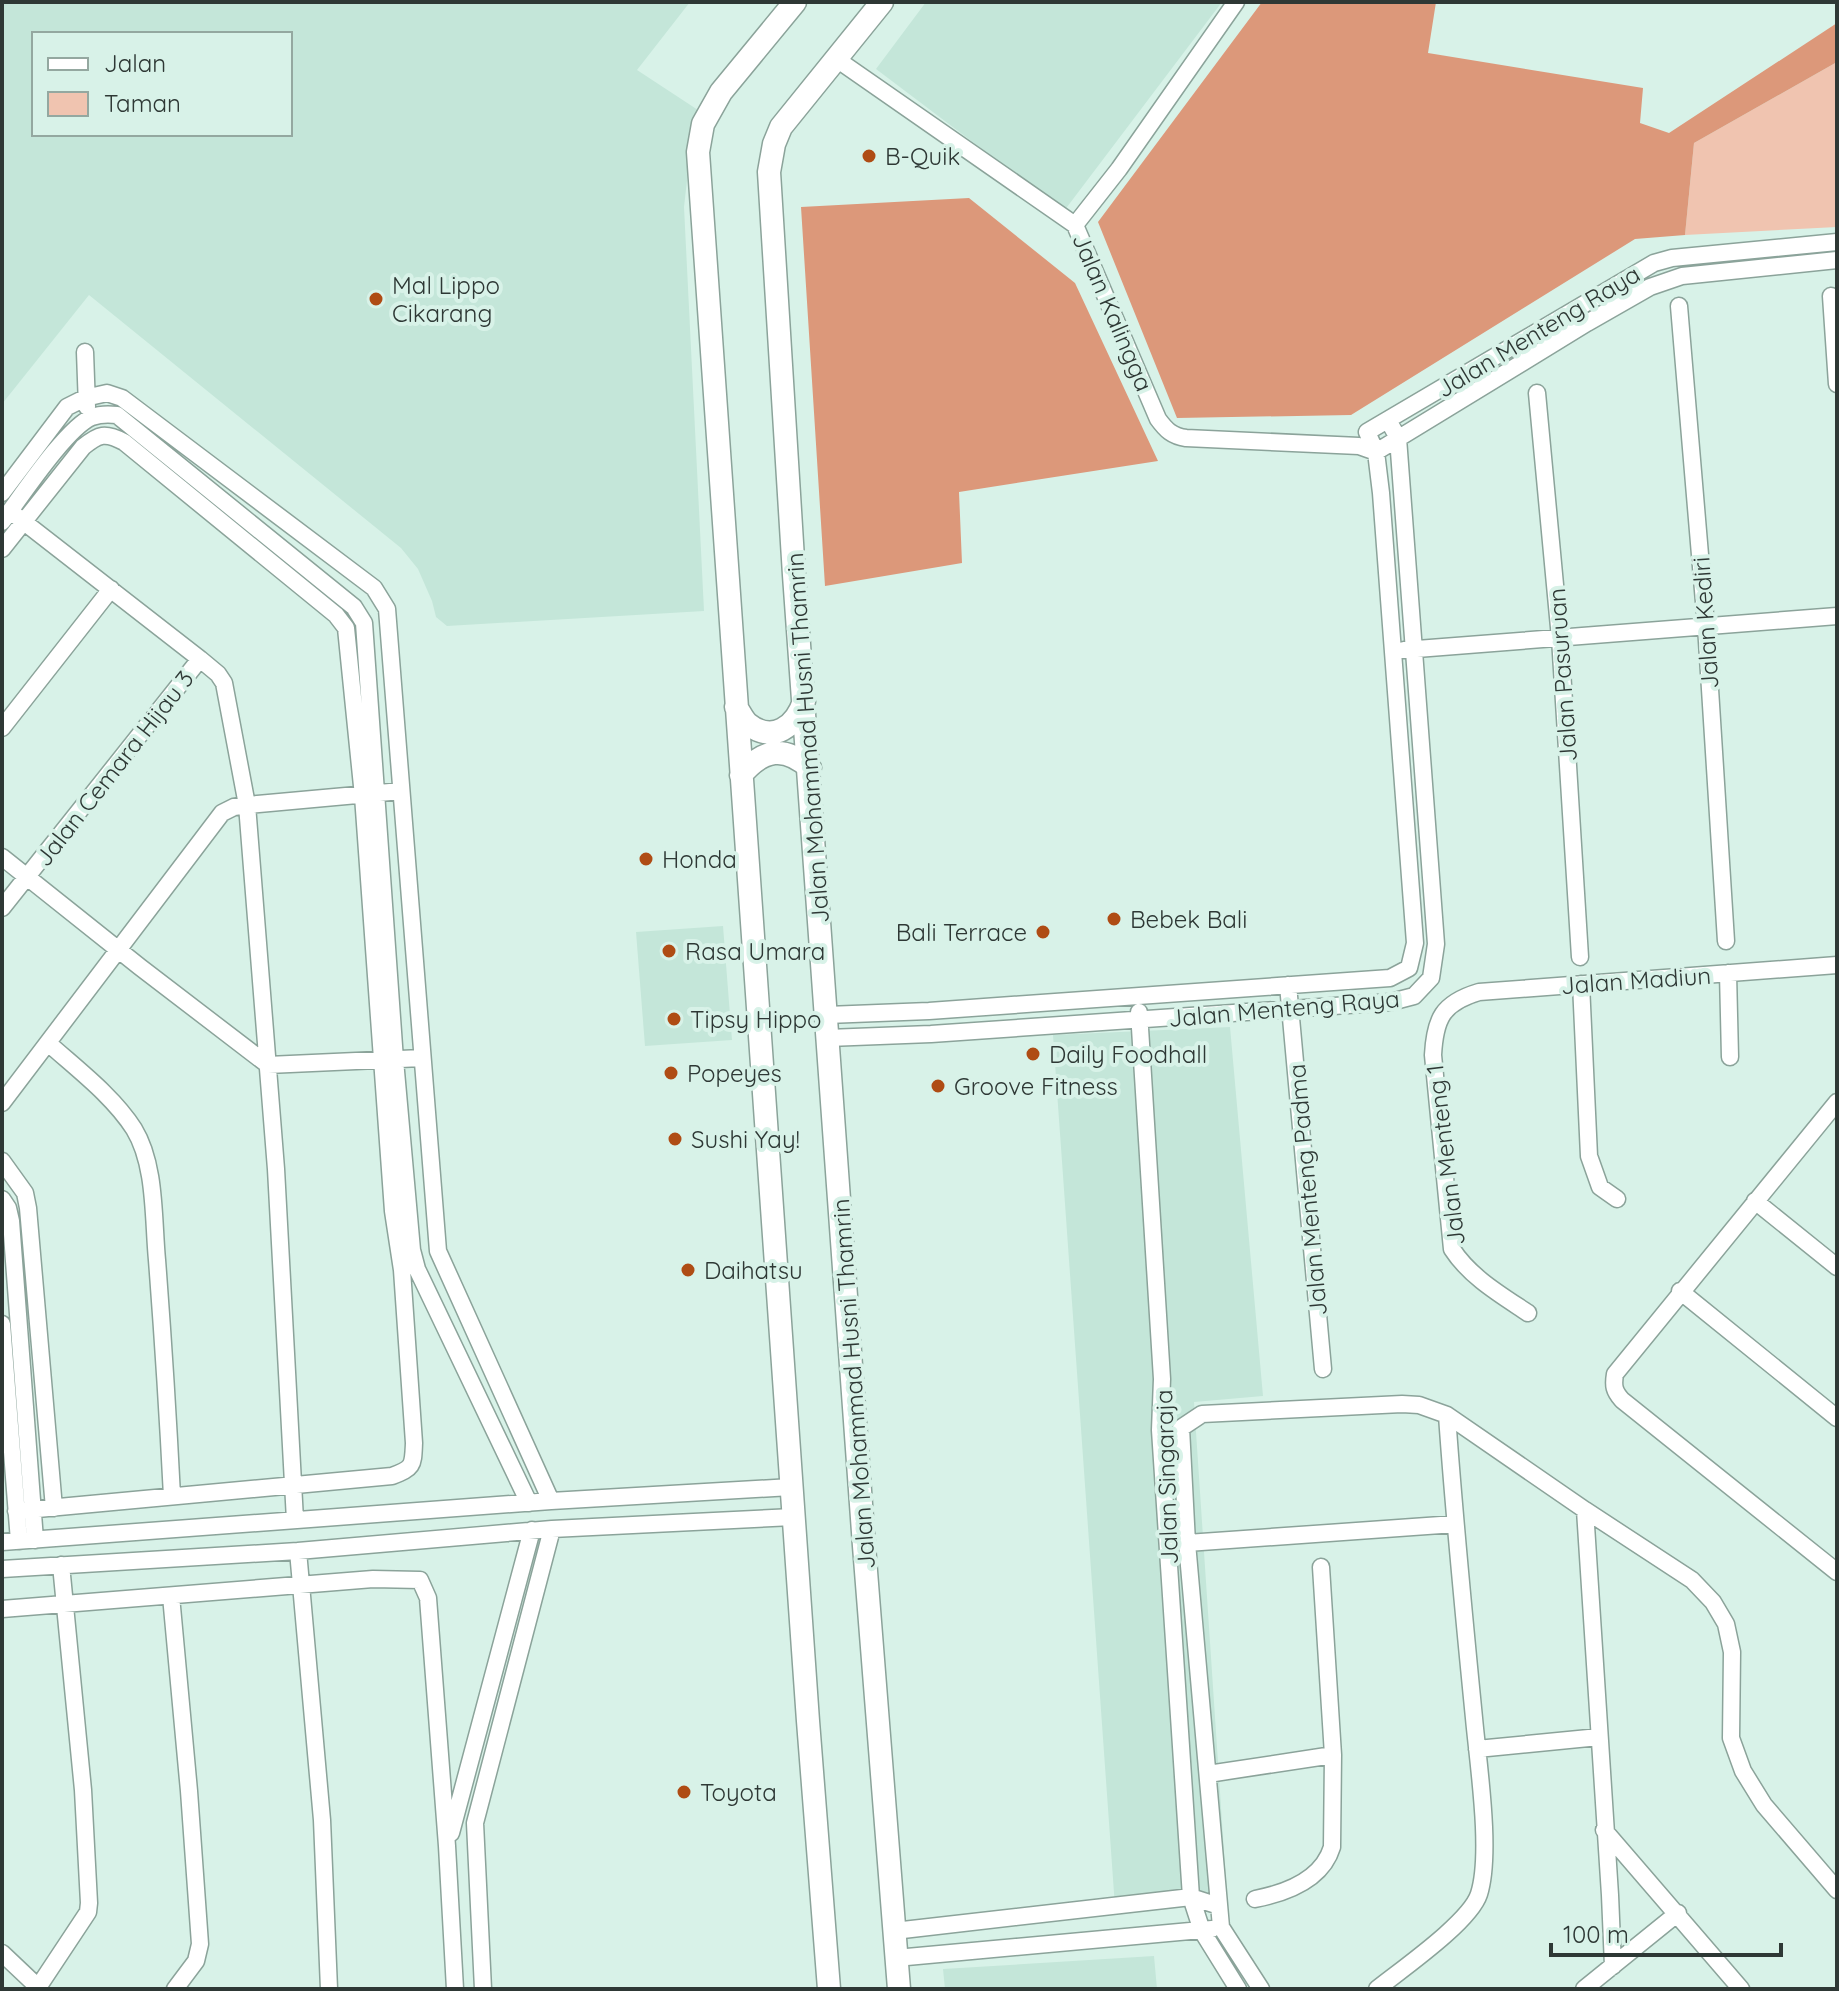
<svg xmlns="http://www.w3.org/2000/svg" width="1839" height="1991" font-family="Quicksand,sans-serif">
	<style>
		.built { fill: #c4e6d9; fill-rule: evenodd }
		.green { fill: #f0c4b0 }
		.forest { fill: #dc987a }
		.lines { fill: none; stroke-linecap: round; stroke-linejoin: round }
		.street-casing { stroke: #8ba39a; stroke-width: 19 }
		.secondary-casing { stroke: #8ba39a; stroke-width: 25 }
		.street { stroke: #fff; stroke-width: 16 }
		.secondary { stroke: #fff; stroke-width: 22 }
		.poi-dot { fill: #af4c14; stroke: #d8f2e8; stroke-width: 3 }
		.labels { text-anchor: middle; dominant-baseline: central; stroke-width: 8; stroke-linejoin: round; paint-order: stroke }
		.poi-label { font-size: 24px; fill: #2e3835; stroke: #d8f2e8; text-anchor: start }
		.street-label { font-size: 24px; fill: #2e3835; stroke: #d8f2e8 }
	</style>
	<rect width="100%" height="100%" fill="#d8f2e8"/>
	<path class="built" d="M 2,2 L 690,2 L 637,70 L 701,112 L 692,136 L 684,207 L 704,611 L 447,626 L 436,617 L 432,601 L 418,569 L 401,548 L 89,295 L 2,404 ZM 34,34 L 290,34 L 290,134 L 34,134 Z
		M 926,2 L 1222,2 L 1064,211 L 876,69 Z
		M 723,926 L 732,1040 L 645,1046 L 636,932 Z
		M 1230,1027 L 1263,1396 L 1194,1402 L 1227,1897 L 1115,1907 L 1053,1035 Z
		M 1154,1956 L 1157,1989 L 945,1989 L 943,1969 Z"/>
	<path class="green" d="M 1837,62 L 1837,227 L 1685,235 L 1694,143 Z"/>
	<path class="forest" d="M 1262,2 L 1436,2 L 1428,53 L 1643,88 L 1640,123 L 1669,133 L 1837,23 L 1837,62 L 1694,143 L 1685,235 L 1635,239 L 1351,415 L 1177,418 L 1098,222 Z
		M 969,198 L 1075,283 L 1158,461 L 959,492 L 962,563 L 825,586 L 801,207 Z"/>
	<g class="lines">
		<g class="street-casing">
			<path id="street" d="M 835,58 L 1075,225
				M 1075,225 L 1158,419 C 1166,430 1172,436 1186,438 L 1359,446 L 1376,452 L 1587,323 L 1650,287 L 1682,276 L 1837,260
				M 1075,225 L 1119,169 L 1236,2
				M 1831,296 L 1837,384
				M 1679,306 L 1706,626 L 1726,941
				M 85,352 L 87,407
				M 1537,393 L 1560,638 L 1580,957
				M 1367,432 L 1654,263 L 1672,258 L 1837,242
				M 2,493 L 67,407 L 85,398 L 107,393 L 122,398 L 374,588 L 387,609 L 438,1251 L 551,1501
				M 15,515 L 200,659 L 218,674 L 224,683 L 247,805 L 276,1169 L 295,1520
				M 2,522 C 21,497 66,428 92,417 C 100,414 108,414 117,415 L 354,607 L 364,623 L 395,1060 L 412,1250 L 417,1269 L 529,1503
				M 2,549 L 83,447 C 99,434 105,432 124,442 L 336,615 L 346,628 L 363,796 L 393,1211 L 402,1270 L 414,1443 C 413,1465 414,1468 392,1476 L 16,1511
				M 1404,650 L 1837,616
				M 2,728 L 111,589
				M 2,857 L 140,967 L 268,1065 L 422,1058
				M 2,908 L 200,659
				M 1728,973 L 1730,1057
				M 1581,984 L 1589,1156 L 1600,1187 L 1617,1199
				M 1288,985 L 1323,1369
				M 1139,1012 L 1162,1379 L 1160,1430 L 1191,1897 L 1202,1931 L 1238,1989
				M 827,1015 L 929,1011 L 1390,978 L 1409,968 L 1415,943 L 1381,493 L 1376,452 L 1367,432
				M 828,1038 L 931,1034 L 1391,1002 L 1414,996 L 1431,978 L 1436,944 L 1398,438 L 1388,420
				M 48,1043 C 77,1069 113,1096 134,1129 C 156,1165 153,1218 157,1260 C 163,1338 168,1417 172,1496
				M 1837,1102 L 1615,1374 C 1613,1386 1614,1391 1622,1400 L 1837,1572
				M 2,1103 L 222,813 L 234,807 L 247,805 L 401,791
				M 2,1161 L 25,1193 L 28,1208 L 54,1508
				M 2,1199 L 8,1208 L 11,1221 L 35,1540
				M 1755,1201 L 1837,1267
				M 1680,1291 L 1837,1418
				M 1528,1313 C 1501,1295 1470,1277 1452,1249 L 1433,1055 C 1435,1019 1442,1003 1479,992 L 1837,965
				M 2,1324 L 19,1541
				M 1585,1510 L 1610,1895 L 1613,1966
				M 1455,1524 L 1187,1543 L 1181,1428 L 1202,1414 L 1402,1404 L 1419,1405 L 1447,1415 L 1585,1510 L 1692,1580 L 1713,1602 L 1726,1624 L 1732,1652 L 1731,1738 L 1743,1771 L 1764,1805 L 1837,1890
				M 2,1542 L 551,1501 L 791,1487
				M 1187,1543 L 1221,1927 L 1261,1989
				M 298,1551 L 322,1820 L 329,1989
				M 2,1569 L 298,1551 L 552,1529 L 793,1517
				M 171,1596 L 189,1791 L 200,1944 L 196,1961 L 175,1989
				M 2,1609 L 373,1579 L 420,1580 L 428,1598 L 447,1846 L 455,1989
				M 1477,1749 L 1599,1737
				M 1208,1774 L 1333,1755
				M 1604,1830 L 1741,1989
				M 451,1833 L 532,1530
				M 1255,1899 C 1286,1893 1322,1880 1332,1847 L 1333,1755 L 1321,1567
				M 894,1931 L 1191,1897 L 1219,1906
				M 2,1953 L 40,1989
				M 896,1958 L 1212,1929
				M 37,1989 L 88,1912 L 89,1903 L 83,1790 L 61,1565
				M 483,1989 L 475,1823 L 552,1529
				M 1377,1989 C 1402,1969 1470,1922 1479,1894 C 1492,1853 1478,1763 1474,1718 C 1464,1617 1454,1516 1447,1415
				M 1584,1989 L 1678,1913"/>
		</g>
		<g class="secondary-casing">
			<path id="secondary" d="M 795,2 L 721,92 L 703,124 L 698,152 L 808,1721 L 829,1989
				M 882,2 L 781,127 L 774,144 L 769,172 L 794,575 L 864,1546 L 899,1989
				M 736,707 C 740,712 743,720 748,724 C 773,744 796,726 804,701
				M 741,775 C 763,749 784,745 810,768"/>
		</g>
		<use href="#street" class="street"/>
		<use href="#secondary" class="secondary"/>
	</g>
	<g class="poi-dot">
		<circle cx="869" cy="156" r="8"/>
		<circle cx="376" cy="299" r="8"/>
		<circle cx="646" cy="859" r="8"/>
		<circle cx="1114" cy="919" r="8"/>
		<circle cx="1043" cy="932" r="8"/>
		<circle cx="669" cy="951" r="8"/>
		<circle cx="674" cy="1019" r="8"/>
		<circle cx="1033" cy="1054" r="8"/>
		<circle cx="671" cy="1073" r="8"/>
		<circle cx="938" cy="1086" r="8"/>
		<circle cx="675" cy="1139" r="8"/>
		<circle cx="688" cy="1270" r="8"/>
		<circle cx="684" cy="1792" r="8"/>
	</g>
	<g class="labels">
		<g class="poi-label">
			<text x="885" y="156">B-Quik</text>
			<text x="392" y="285">Mal Lippo<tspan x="392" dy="28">Cikarang</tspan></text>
			<text x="662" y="859">Honda</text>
			<text x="1130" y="919">Bebek Bali</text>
			<text x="1027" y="932" text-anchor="end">Bali Terrace</text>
			<text x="685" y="951">Rasa Umara</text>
			<text x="690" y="1019">Tipsy Hippo</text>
			<text x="1049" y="1054">Daily Foodhall</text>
			<text x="687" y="1073">Popeyes</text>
			<text x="954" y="1086">Groove Fitness</text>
			<text x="691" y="1139">Sushi Yay!</text>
			<text x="704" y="1270">Daihatsu</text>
			<text x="700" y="1792">Toyota</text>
		</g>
		<g class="street-label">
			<text transform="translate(1113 312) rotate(67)">Jalan Kalingga</text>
			<text transform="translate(1538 331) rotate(-31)">Jalan Menteng Raya</text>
			<text transform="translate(1705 623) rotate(-94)">Jalan Kediri</text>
			<text transform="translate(1562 675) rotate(-94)">Jalan Pasuruan</text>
			<text transform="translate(807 738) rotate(-94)">Jalan Mohammad Husni Thamrin</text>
			<text transform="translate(114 768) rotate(-52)">Jalan Cemara Hijau 3</text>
			<text transform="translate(1636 980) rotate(-4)">Jalan Madiun</text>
			<text transform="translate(1284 1008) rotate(-5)">Jalan Menteng Raya</text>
			<text transform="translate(1445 1155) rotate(-97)">Jalan Menteng 1</text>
			<text transform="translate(1307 1190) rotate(-95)">Jalan Menteng Padma</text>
			<text transform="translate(853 1384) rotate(-94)">Jalan Mohammad Husni Thamrin</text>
			<text transform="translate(1166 1477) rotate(-92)">Jalan Singaraja</text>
		</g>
	</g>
	<rect width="1839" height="1991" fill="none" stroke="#2e3835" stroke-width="8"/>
	<rect x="32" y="32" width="260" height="104" fill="#d8f2e8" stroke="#94a8a0" stroke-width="2"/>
	<rect x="48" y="58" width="40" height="12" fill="#ffffff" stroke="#94a8a0" stroke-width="2"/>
	<text x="104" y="72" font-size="24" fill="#2e3835">Jalan</text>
	<rect x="48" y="92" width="40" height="24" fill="#f0c4b0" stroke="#94a8a0" stroke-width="2"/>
	<text x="104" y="112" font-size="24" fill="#2e3835">Taman</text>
	<path d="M1551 1943v12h230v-12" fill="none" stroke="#2e3835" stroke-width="4"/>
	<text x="1563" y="1943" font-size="24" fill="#2e3835" stroke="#d8f2e8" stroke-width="6" paint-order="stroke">100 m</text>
</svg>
